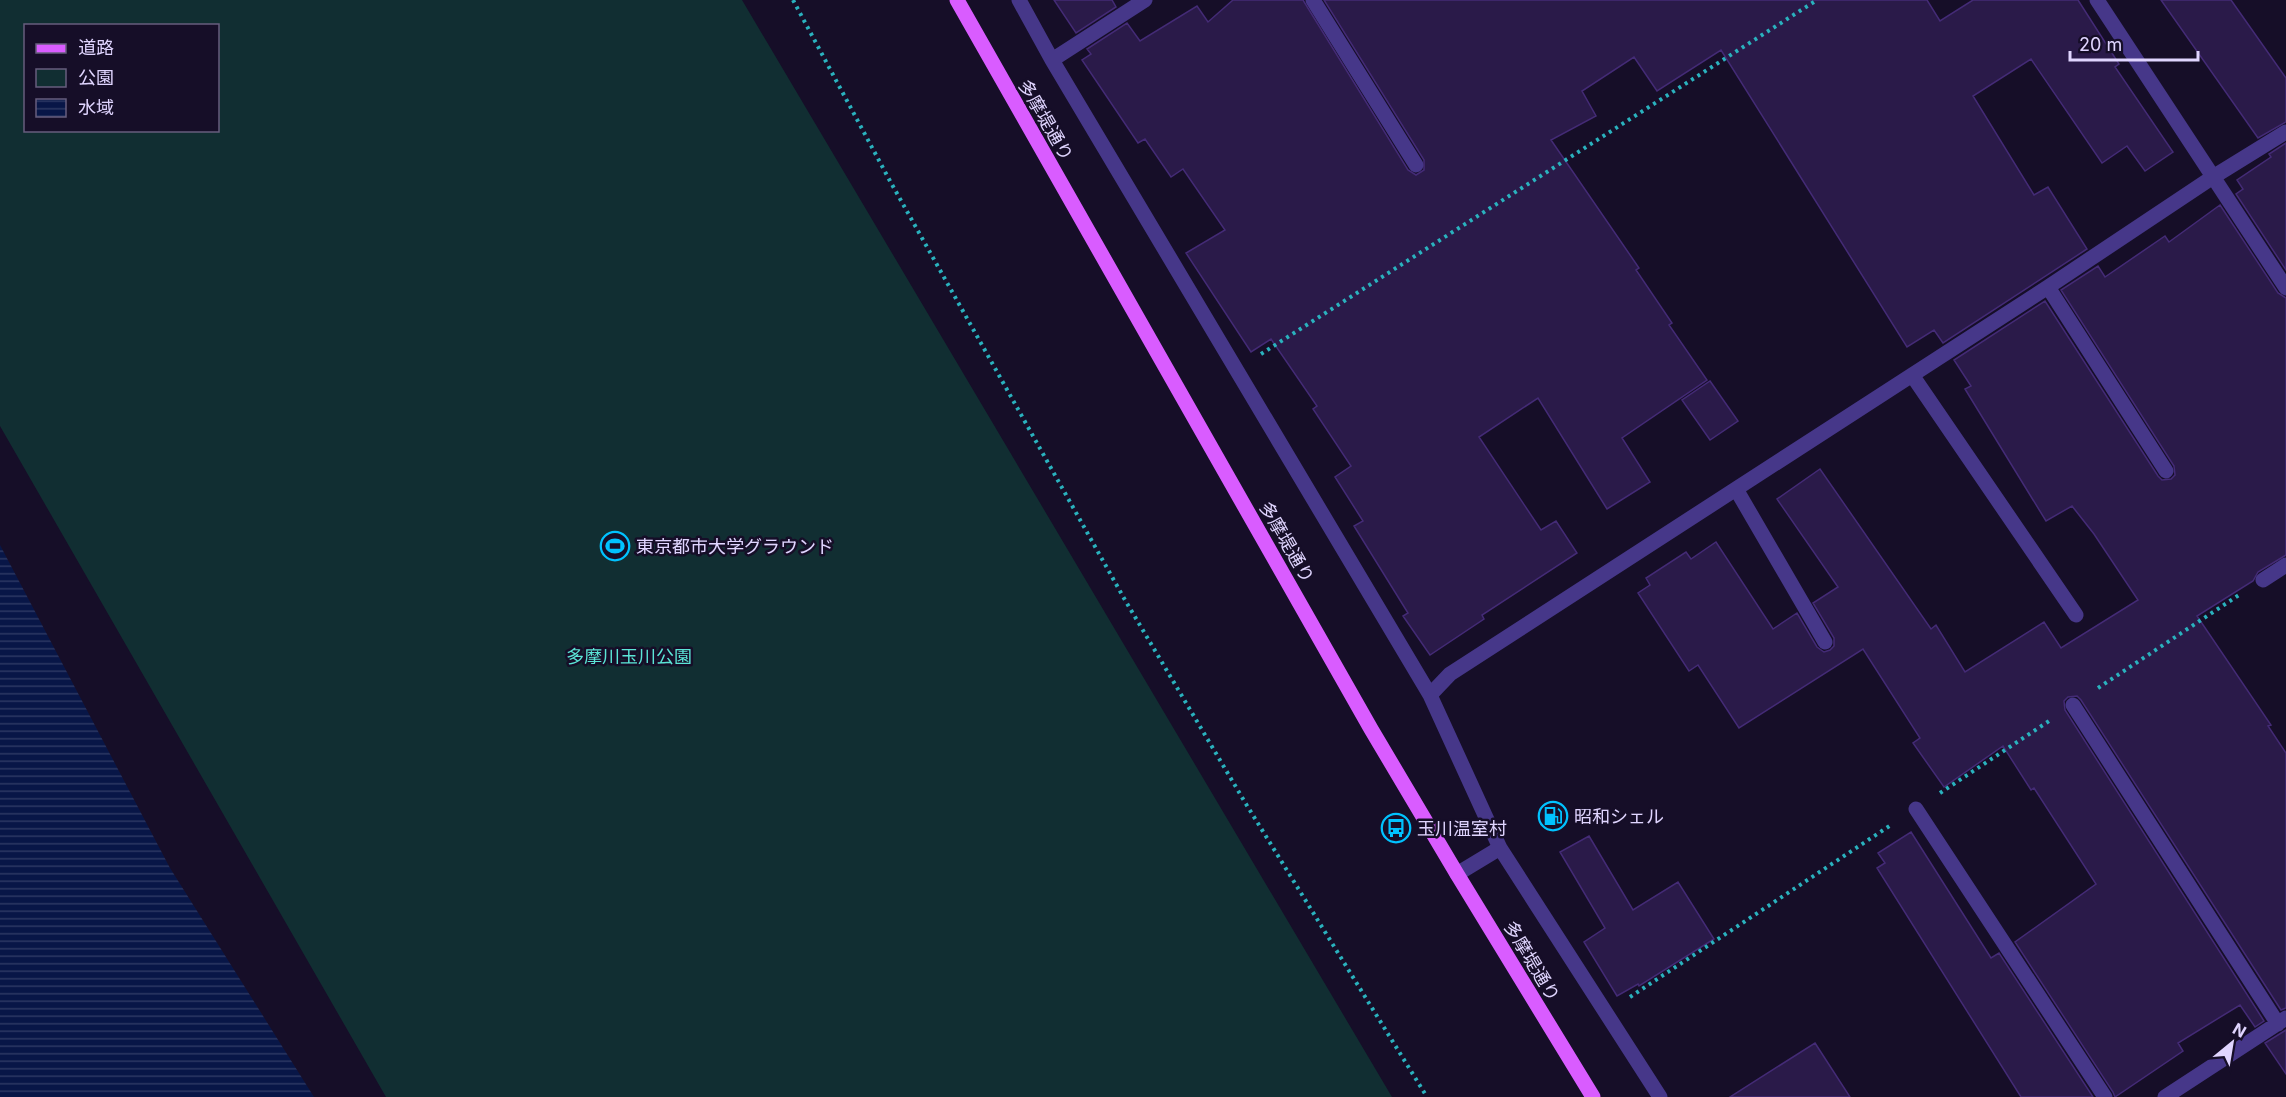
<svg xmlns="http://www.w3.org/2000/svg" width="2286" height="1097" font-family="Inter,'Noto Sans JP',sans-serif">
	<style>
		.green { fill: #112e32; fill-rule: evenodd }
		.water { fill: url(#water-rules) }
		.building { fill: #2a1a49; stroke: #442b76; stroke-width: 1.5 }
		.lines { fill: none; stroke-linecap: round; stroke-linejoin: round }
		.path { stroke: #2ab2be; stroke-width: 4; stroke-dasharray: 3 4.5; stroke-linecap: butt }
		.minor { stroke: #463789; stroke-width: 15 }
		.major { stroke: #d95cff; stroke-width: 15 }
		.labels { text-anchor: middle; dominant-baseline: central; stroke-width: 5; stroke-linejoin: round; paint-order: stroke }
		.street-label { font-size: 18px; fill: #e0d5ff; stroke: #160e28 }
		.poi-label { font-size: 18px; fill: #e0d5ff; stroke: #160e28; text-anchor: start }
		.park-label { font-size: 18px; fill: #5be5d6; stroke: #160e28 }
	</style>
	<defs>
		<pattern id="water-rules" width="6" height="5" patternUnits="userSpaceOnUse" patternTransform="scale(1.5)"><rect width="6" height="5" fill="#081647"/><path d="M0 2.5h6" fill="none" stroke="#2c3763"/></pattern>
	</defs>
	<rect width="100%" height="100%" fill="#160e28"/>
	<path class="green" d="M 0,0 L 742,0 L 1392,1097 L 386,1097 L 0,426 ZM 26,26 L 218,26 L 218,130 L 26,130 Z"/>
	<path class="water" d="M 0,545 L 170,868 L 314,1097 L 0,1097 Z"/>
	<path class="building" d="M 1054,0 L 1112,0 L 1116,7 L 1076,33 Z
		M 1233,0 L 1303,0 L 1408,170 L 1416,175 L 1424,170 L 1424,160 L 1324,0 L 1927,0 L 1940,21 L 1973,0 L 2078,0 L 2119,64 L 2115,67 L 2173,152 L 2145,171 L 2127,146 L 2102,163 L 2031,59 L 1973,96 L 2034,195 L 2048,187 L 2087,249 L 1943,343 L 1934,330 L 1907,347 L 1721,50 L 1657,91 L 1634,57 L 1582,91 L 1596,116 L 1551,140 L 1639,268 L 1636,270 L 1672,323 L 1669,325 L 1707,380 L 1622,438 L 1650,482 L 1607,509 L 1538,398 L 1479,437 L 1541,530 L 1556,521 L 1577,553 L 1482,615 L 1484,619 L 1430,655 L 1403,616 L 1408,613 L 1354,526 L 1363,521 L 1335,477 L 1351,466 L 1313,409 L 1317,406 L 1271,339 L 1251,352 L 1186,253 L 1225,230 L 1183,169 L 1171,177 L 1145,139 L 1138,143 L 1082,60 L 1091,54 L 1087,49 L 1127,23 L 1140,41 L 1197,6 L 1208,22 Z
		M 2161,0 L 2231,0 L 2286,78 L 2286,122 L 2258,138 Z
		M 2286,143 L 2286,270 L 2236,194 L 2243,189 L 2237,180 L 2271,157 L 2269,154 Z
		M 2220,205 L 2278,293 L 2286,298 L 2286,555 L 2258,572 L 2253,581 L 2197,616 L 2271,725 L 2268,726 L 2286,753 L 2286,1008 L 2281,1010 L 2081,700 L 2077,696 L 2068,697 L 2064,701 L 2065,710 L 2264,1021 L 2255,1027 L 2240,1005 L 2178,1043 L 2183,1051 L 2115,1097 L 2113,1092 L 2015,942 L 2096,884 L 2034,788 L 2031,790 L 2003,746 L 1944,787 L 1913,743 L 1920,738 L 1863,649 L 1739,728 L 1698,665 L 1689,671 L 1638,593 L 1650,585 L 1646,578 L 1686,552 L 1691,559 L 1716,542 L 1773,629 L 1797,613 L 1817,647 L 1824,652 L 1830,650 L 1834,646 L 1834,638 L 1813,603 L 1838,587 L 1777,499 L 1820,469 L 1931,629 L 1936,625 L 1965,672 L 2044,622 L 2061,648 L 2138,600 L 2094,534 L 2072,506 L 2046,521 L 1965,389 L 1971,386 L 1954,360 L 2045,301 L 2158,476 L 2162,480 L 2171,479 L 2175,475 L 2174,466 L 2061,290 L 2098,266 L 2105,277 L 2165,236 L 2169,242 Z
		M 1710,381 L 1738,421 L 1710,440 L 1682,400 Z
		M 1911,832 L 1991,958 L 1999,953 L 2093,1097 L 2021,1097 L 1877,868 L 1885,863 L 1878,853 Z
		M 1589,836 L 1633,910 L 1678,882 L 1714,939 L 1639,986 L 1638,984 L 1617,996 L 1584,942 L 1605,928 L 1560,852 Z
		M 2286,1030 L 2286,1074 L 2265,1043 Z
		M 1815,1043 L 1850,1097 L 1730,1097 Z"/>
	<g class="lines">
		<path class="path" d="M 793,0 L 890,181 L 1125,600 L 1246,804 L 1427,1097
			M 1261,354 L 1817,0
			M 2098,688 L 2239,595
			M 1940,793 L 2049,721
			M 1630,997 L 1891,825"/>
		<path class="minor" d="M 1019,0 L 1052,60 L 1430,695 L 1500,848 L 1660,1097
			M 1313,0 L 1416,165
			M 2097,0 L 2286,288
			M 1052,60 L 1145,0
			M 2048,287 L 2166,471
			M 1912,375 L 2076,615
			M 1736,489 L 1825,642
			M 2263,580 L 2286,565
			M 1430,695 L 1450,674 L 2048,287 L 2213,177 L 2286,132
			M 2073,705 L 2278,1024
			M 1916,809 L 2105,1097
			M 1457,874 L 1500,848
			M 2165,1097 L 2286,1018"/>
		<path class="major" d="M 957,0 L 1371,729 L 1457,874 L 1593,1097"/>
	</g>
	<defs>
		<g id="stadium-ring" transform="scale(1.5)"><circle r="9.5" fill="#160e28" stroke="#01c2ff" stroke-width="1.5"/><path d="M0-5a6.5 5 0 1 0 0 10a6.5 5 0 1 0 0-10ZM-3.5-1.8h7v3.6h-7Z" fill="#01c2ff"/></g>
		<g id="fuel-ring" transform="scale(1.5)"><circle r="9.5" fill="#160e28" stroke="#01c2ff" stroke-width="1.5"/><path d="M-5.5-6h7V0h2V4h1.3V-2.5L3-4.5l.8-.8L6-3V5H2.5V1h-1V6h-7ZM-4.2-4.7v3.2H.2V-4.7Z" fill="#01c2ff"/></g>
		<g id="bus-ring" transform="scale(1.5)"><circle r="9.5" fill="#160e28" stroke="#01c2ff" stroke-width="1.5"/><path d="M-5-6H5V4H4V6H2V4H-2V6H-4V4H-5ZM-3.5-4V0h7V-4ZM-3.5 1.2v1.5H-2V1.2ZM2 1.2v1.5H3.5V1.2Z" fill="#01c2ff"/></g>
	</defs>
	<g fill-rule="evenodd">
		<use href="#stadium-ring" x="615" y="546"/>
		<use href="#fuel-ring" x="1553" y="816"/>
		<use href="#bus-ring" x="1396" y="828"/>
	</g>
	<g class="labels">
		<g class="street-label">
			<text transform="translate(1046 120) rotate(60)">多摩堤通り</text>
			<text transform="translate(1287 542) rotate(60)">多摩堤通り</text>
			<text transform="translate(1532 961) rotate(59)">多摩堤通り</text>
		</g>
		<g class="poi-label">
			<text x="636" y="546">東京都市大学グラウンド</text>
			<text x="1574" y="816">昭和シェル</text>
			<text x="1417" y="828">玉川温室村</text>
		</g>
		<g class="park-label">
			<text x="629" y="656">多摩川玉川公園</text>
		</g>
	</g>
	<rect x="24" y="24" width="195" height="108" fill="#160e28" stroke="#675e7e" stroke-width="1.5"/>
	<rect x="36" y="44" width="30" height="9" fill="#d95cff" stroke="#675e7e" stroke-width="1.5"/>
	<text x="78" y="54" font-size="18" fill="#e0d5ff">道路</text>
	<rect x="36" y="69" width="30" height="18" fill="#112e32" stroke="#675e7e" stroke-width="1.5"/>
	<text x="78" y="84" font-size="18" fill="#e0d5ff">公園</text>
	<rect x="36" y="99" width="30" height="18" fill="url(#water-rules)" stroke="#675e7e" stroke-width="1.5"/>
	<text x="78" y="114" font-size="18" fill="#e0d5ff">水域</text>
	<g transform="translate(2232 1043) rotate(30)" stroke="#160e28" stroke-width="4.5" paint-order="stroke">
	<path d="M0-4.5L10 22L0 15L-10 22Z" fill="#e0d5ff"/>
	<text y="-9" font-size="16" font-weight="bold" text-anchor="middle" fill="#e0d5ff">N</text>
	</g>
	<path d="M2070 51v9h128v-9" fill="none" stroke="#e0d5ff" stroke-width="3"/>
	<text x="2079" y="51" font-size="18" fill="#e0d5ff" stroke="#160e28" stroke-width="4.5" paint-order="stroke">20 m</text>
</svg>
